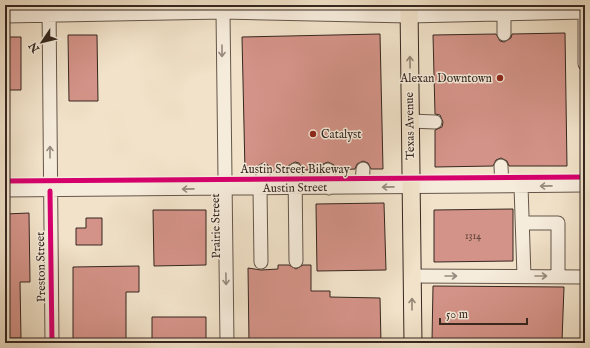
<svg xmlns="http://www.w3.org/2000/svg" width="590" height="348" font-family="'IM FELL English',serif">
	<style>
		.building { fill: #d49388; stroke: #362720 }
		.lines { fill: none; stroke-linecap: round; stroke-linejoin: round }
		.minor-casing { stroke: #65564a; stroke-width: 15 }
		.major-casing { stroke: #362720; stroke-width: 19 }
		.minor { stroke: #f6ecdc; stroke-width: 13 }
		.major { stroke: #f1e2c9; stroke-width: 17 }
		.cycleway-casing { stroke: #f6ecdc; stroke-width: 8 }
		.cycleway { stroke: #d6006c; stroke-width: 5 }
		.oneway { stroke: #968a7e }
		.oneway2 { stroke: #948474 }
		.poi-dot { fill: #8f2418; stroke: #f6ecdc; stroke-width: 1.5 }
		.labels { text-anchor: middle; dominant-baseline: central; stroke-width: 3; stroke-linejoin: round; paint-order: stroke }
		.number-label { font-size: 10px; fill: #5e423a }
		.poi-label { font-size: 12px; fill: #362720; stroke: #f6ecdc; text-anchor: end }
		.street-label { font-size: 12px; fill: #362720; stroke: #f6ecdc }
	</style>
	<rect width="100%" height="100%" fill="#f1e2c9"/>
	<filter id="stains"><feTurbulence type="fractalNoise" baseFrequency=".005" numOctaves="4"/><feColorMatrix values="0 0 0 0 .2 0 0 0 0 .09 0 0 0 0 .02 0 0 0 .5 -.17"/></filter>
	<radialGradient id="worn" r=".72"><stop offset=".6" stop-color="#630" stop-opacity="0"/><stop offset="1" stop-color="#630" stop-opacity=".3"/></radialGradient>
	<path class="building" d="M 565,33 L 567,166 L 509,166 L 507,161 L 501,158 L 496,160 L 493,166 L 435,167 L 435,130 L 442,127 L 443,122 L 440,115 L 435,114 L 433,35 L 496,34 L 500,41 L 504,42 L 511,38 L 512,34 Z
		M 380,34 L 383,169 L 371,169 L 368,163 L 363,161 L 357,164 L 355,169 L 336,170 L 334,165 L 328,162 L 323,164 L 320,170 L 303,170 L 299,163 L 295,162 L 288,166 L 287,170 L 271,171 L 267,164 L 263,163 L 256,167 L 255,171 L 245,171 L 242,37 Z
		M 68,35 L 97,35 L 98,101 L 69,101 Z
		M 5,37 L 21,37 L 21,90 L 5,90 Z
		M 384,203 L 386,270 L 317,271 L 316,204 Z
		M 513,209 L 513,261 L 434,262 L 434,210 Z
		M 153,210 L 206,210 L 206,265 L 154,266 Z
		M 29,213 L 30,282 L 20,282 L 21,338 L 5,338 L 5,214 Z
		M 86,218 L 102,218 L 102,245 L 76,245 L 76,228 L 86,228 Z
		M 278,265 L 289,265 L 296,269 L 303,265 L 311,265 L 311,291 L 330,291 L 330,297 L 380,298 L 381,343 L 249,343 L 248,268 L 261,270 L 278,269 Z
		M 139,266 L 139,292 L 126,292 L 126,343 L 73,343 L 73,267 Z
		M 433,286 L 564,287 L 562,341 L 432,341 Z
		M 152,317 L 206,317 L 206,343 L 152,343 Z"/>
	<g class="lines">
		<g class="minor-casing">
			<path id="minor" d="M 49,5 L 52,343
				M 585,5 L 585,64
				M 223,12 L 227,343
				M 504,13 L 504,34
				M 5,16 L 223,12 L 409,16 L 585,12
				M 410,121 L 435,122
				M 501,166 L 502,186
				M 295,170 L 296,261
				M 328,170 L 329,188
				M 521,186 L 524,276
				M 362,187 L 363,169
				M 260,188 L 261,262
				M 263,188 L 263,171
				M 5,190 L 585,185
				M 523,223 L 558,223 L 558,277
				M 412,276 L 585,277"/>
		</g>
		<g class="major-casing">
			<path id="major" d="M 409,5 L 413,343"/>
		</g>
		<use href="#minor" class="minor"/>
		<use href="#major" class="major"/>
		<g class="cycleway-casing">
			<path id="cycleway" d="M 5,181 L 585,177
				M 50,191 L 52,343"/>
		</g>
		<use href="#cycleway" class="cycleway"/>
	</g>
	<defs><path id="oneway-shaft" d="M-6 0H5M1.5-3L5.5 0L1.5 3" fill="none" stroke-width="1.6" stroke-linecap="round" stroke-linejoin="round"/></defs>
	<g class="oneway">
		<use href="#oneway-shaft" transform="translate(222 51) rotate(90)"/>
		<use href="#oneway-shaft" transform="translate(50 152) rotate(-90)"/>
		<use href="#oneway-shaft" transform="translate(546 186) rotate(179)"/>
		<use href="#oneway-shaft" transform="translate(388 187) rotate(179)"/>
		<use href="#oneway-shaft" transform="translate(188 189) rotate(179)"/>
		<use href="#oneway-shaft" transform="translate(451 276)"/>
		<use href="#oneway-shaft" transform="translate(541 276)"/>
		<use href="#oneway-shaft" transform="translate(226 279) rotate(89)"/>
	</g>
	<g class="oneway2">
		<use href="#oneway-shaft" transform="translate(410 62) rotate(-91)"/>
		<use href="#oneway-shaft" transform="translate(412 304) rotate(-90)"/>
	</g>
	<g class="poi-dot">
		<circle cx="500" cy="78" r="4"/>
		<circle cx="313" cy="134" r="4"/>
	</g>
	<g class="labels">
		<g class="number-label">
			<text x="473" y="236">1314</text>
		</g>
		<g class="poi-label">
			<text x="492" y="78">Alexan Downtown</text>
			<text x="321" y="134" text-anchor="start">Catalyst</text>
		</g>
		<g class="street-label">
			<text transform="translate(410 126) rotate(-91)">Texas Avenue</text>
			<text x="295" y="169">Austin Street Bikeway</text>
			<text transform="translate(295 188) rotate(-1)">Austin Street</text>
			<text transform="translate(216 226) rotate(-91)">Prairie Street</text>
			<text transform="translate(41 267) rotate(-91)">Preston Street</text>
		</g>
	</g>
	<rect width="590" height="348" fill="none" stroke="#f1e2c9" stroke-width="20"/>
	<rect x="6" y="6" width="578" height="336" fill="none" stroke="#362720" stroke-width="2"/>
	<rect x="10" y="10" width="570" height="328" fill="none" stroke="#362720"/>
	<g transform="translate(42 42) rotate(235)" stroke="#f6ecdc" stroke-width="3" paint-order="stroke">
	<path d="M0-3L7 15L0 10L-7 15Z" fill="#362720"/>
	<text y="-6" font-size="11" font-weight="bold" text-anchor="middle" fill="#362720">N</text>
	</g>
	<path d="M440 318v6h87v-6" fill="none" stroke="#362720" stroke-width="2"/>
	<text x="446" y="318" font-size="12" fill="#362720" stroke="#f6ecdc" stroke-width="3" paint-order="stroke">50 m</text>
	<rect width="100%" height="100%" filter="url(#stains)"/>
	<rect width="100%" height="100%" fill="url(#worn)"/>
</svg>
